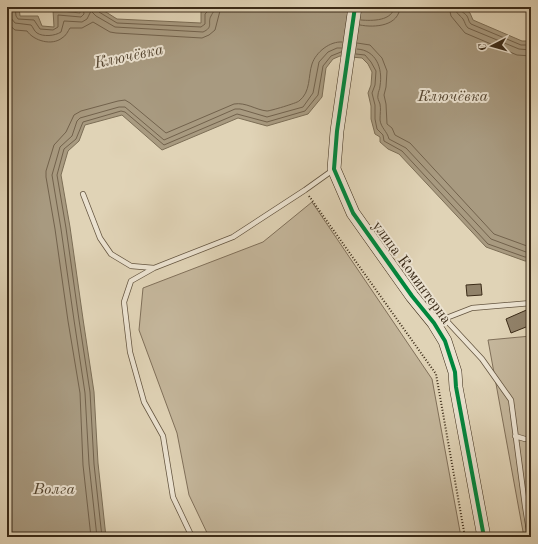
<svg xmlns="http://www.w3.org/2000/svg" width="538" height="544" font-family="'Old Standard TT',serif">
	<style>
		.green { fill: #c4b69b; stroke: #80705a }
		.water { fill: #a89a80; stroke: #7c6e56 }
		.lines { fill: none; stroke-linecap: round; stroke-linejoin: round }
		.shore { stroke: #72624c; stroke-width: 1 }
		.building { fill: #91826a; stroke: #3b2b18 }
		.lane-casing { stroke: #645540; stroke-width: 6 }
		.secondary-casing { stroke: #3b2b18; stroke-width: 14 }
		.path { stroke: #3b2b18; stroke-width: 2; stroke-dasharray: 1 2; stroke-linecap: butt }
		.lane { stroke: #ebe2d0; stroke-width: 4.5 }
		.secondary { stroke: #ebe2d0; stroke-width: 13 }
		.cycleway-casing { stroke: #ebe2d0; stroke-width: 6 }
		.cycleway { stroke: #00873e; stroke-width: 4 }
		.labels { text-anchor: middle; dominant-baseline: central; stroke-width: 4; stroke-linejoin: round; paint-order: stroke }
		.street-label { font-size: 15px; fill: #3b2b18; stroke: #ebe2d0 }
		.water-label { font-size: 16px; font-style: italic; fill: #564732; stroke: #ebe2d0 }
	</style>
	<rect width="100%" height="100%" fill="#e0d3b6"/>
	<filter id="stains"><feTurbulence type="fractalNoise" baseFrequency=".005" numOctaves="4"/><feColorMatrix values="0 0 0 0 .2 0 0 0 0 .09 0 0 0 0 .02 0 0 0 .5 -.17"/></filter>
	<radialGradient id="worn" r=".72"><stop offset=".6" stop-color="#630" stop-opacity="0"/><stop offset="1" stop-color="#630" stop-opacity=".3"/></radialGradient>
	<path class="green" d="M 312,202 L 432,379 L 461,537 L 209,537 L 189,495 L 177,433 L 139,330 L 143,288 L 263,242 Z
		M 531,336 L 531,537 L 524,537 L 488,340 Z"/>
	<path class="water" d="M 7,7 L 19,7 L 20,16 L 38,16 L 42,26 L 54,27 L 53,10 L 80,13 L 79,7 L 98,7 L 117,19 L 201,23 L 201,12 L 208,7 L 340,7 L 367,11 L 393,7 L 462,7 L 470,13 L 473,20 L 522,41 L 531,41 L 531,261 L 525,261 L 486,247 L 399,154 L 388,149 L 380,142 L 380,137 L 375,134 L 371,119 L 371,106 L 368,93 L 371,85 L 372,72 L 368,64 L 362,58 L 340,56 L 333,59 L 326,68 L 322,97 L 308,114 L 267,126 L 238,118 L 162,150 L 122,115 L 85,125 L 79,141 L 68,151 L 61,175 L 70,227 L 83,319 L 94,392 L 98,463 L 106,537 L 7,537 Z"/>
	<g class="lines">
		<path class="shore" d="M 10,7 L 11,18 L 15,23 L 31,25 C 33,27 34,31 37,33 C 43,37 55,36 61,32 L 64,21 L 82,22 L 87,19 L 91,11 L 96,16 L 115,27 L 203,32 C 214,27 207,23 211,16 C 213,12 214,12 215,7
			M 15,7 L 16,16 L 18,19 L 34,20 L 40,29 L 53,30 L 58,27 L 58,15 L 81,17 L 84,14 L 83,7
			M 97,7 L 99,12 L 117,23 L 201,27 L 205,24 L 205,14 L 209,10 L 210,7
			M 449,7 L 451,16 L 465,33 L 517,55 L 531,56
			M 455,7 C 456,14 459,14 463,19 C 465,22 465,25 468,28 L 519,49 L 531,50
			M 460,7 C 461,13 464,12 467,16 C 469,19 468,21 471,24 L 521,45 L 531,45
			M 361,20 C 372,21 393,21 394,7
			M 7,23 L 15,30 L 27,31 C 34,41 52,46 62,38 C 66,36 68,31 70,28 L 82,28 L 93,22 L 110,32 L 116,33 L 202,38 L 209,35 L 215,30 L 221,7
			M 360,25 C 375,28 399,26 400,7
			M 357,43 L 370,45 L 382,58 L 387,71 L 386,87 L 384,95 L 386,104 L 387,124 L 392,128 L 395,135 L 410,143 L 494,234 L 527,246 L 531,246
			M 357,49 C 376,50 383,68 380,86 C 380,89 378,92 378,95 C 377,98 379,101 380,104 C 381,109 380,114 380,120 C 381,128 387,131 389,139 L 406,148 L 491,239 L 526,252 L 531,252
			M 356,54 L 365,55 L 371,62 L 376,71 L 375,85 L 372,93 L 375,105 L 375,119 L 377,129 L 383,135 L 384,141 L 402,151 L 488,244 L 525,257 L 531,257
			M 91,537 L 83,465 L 80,393 L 68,321 L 55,229 L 46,177 L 46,171 L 54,145 L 66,132 L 74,115 L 81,111 L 118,101 L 125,100 L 130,103 L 166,133 L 234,104 C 246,102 256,110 267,111 C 270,111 297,103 299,101 C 311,92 308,76 312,64 C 316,52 330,41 342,42
			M 97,537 L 89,464 L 85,393 L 74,320 L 61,229 L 52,175 L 60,147 L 72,136 L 77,121 L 80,118 L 119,107 L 125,107 L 164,140 L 235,109 L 240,109 L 267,117 L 303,107 L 313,93 L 319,62 L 328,52 L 337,48 L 342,48
			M 102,537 L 94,464 L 90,392 L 79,320 L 66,228 L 57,175 L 64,149 L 76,139 L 83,122 L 121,111 L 125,112 L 164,145 L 237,114 L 267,122 L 305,111 L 318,95 L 323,66 L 331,56 L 341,52"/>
	</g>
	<path class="building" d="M 481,284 L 482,295 L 467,296 L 466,285 Z
		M 531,308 L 531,325 L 511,333 L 506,319 Z"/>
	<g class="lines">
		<g class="lane-casing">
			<path id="lane" d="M 83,194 L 100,238 L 111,254 L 131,266 L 154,268 L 233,237 L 305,190 L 333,170
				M 154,268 L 131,281 L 124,302 L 130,352 L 144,402 L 163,436 L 173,497 L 192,537
				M 445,319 L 482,359 L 511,400 L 525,506 L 530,537
				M 436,322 L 472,308 L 531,303
				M 515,436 L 525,439 L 531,439"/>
		</g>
		<g class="secondary-casing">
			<path id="secondary" d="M 355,7 L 337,131 L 334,169 L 353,213 L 412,296 L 434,323 L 445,341 L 455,372 L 456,387 L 484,537"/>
		</g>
		<path class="path" d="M 309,196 L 436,374 L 465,537"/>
		<use href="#lane" class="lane"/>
		<use href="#secondary" class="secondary"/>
		<g class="cycleway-casing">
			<path id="cycleway" d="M 355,7 L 337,131 L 334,169 L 353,213 L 412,296 L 434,323 L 445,341 L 455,372 L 456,387 L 484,537"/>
		</g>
		<use href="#cycleway" class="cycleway"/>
	</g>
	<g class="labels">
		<g class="street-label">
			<text transform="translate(411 273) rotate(54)">улица Коминтерна</text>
		</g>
		<g class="water-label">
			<text transform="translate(129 57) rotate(-12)">Ключёвка</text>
			<text x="453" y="97">Ключёвка</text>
			<text x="54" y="490">Волга</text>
		</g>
	</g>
	<rect width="538" height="544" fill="none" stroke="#e0d3b6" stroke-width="24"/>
	<rect x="8" y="8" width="522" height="528" fill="none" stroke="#3b2b18" stroke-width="2"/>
	<rect x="12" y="12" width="514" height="520" fill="none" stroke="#3b2b18"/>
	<g transform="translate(492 46) rotate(264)" stroke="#ebe2d0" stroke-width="3" paint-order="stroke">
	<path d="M0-3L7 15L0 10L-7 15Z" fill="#3b2b18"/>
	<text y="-6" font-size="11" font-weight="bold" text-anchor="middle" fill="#3b2b18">С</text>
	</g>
	<rect width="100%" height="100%" filter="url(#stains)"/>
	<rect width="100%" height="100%" fill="url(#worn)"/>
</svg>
